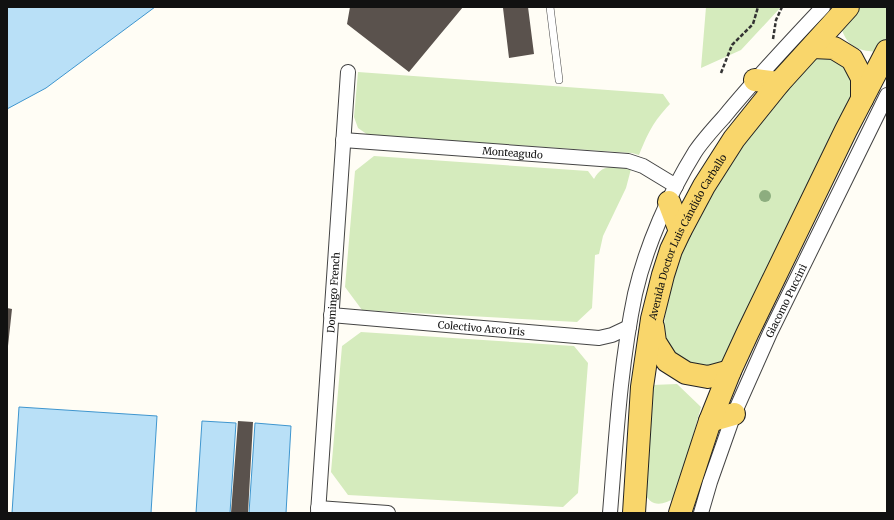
<svg xmlns="http://www.w3.org/2000/svg" width="894" height="520" font-family="Merriweather,serif">
	<style>
		.green { fill: #d5ebbd }
		.water { fill: #b9e0f7; stroke: #3f96cf }
		.building { fill: #5a524d }
		.lines { fill: none; stroke-linecap: round; stroke-linejoin: round }
		.lane-casing { stroke: #444; stroke-width: 8 }
		.street-casing { stroke: #444; stroke-width: 16 }
		.primary-casing { stroke: #222; stroke-width: 24 }
		.path { stroke: #333; stroke-width: 2.5; stroke-dasharray: 4 2; stroke-linecap: butt }
		.lane { stroke: #fff; stroke-width: 7 }
		.street { stroke: #fff; stroke-width: 14 }
		.primary { stroke: #f9d66b; stroke-width: 22 }
		.tree { fill: #8dad7f }
		.labels { text-anchor: middle; dominant-baseline: central; stroke-width: 4; stroke-linejoin: round; paint-order: stroke }
		.street-label { font-size: 10px; fill: #111; stroke: #fff }
	</style>
	<rect width="100%" height="100%" fill="#fffdf5"/>
	<path class="green" d="M 706,7 L 781,7 L 741,50 L 701,68 Z
		M 860,7 L 887,7 L 887,37 L 879,52 C 860,51 847,48 841,27 Z
		M 820,55 L 831,56 L 848,67 L 854,91 L 726,360 L 719,367 L 701,370 L 672,352 L 666,339 L 664,323 L 673,268 L 703,199 L 787,84 Z
		M 358,72 L 663,94 L 670,104 C 653,122 648,133 639,155 L 632,153 L 368,135 L 358,128 L 354,117 Z
		M 374,156 L 588,171 L 594,179 C 603,162 614,168 631,169 L 626,188 L 603,236 L 599,254 L 595,255 L 592,308 L 577,322 L 362,310 L 345,287 L 355,171 Z
		M 361,332 L 574,346 L 588,363 L 578,493 L 563,507 L 348,495 L 331,472 L 342,346 Z
		M 677,384 L 701,407 L 676,497 C 661,507 650,507 643,490 L 652,385 Z"/>
	<path class="water" d="M 7,7 L 155,7 L 46,88 L 7,109 Z
		M 19,407 L 157,416 L 151,513 L 12,513 Z
		M 202,421 L 236,423 L 230,513 L 196,513 Z
		M 255,423 L 291,426 L 286,513 L 249,513 Z"/>
	<path class="building" d="M 350,7 L 463,7 L 409,72 L 347,24 Z
		M 511,7 L 528,7 L 534,54 L 509,58 L 503,8 Z
		M 7,308 L 12,309 L 8,346 L 7,346 Z
		M 238,421 L 253,422 L 248,513 L 231,513 Z"/>
	<g class="lines">
		<g class="lane-casing">
			<path id="lane" d="M 550,7 L 559,80"/>
		</g>
		<g class="street-casing">
			<g id="street">
				<path id="s1" d="M 343,140 L 628,161 L 643,166 L 676,186"/>
				<path id="s2" d="M 331,315 L 599,338 L 612,335 L 629,327"/>
				<path d="M 318,508 L 388,513"/>
				<path id="s3" d="M 318,513 L 348,72"/>
				<path d="M 610,513 C 616,440 620,366 635,294 C 646,246 669,194 695,152 C 703,140 714,128 724,117 C 755,79 789,43 823,7"/>
				<path id="s4" d="M 701,513 L 710,482 L 734,414 L 770,333 L 887,95"/>
			</g>
		</g>
		<g class="primary-casing">
			<g id="primary">
				<path d="M 813,47 L 834,48 L 852,59 L 862,78 L 862,99"/>
				<path d="M 755,80 L 779,83"/>
				<path d="M 669,202 L 680,231"/>
				<path d="M 653,327 L 655,342 L 667,361 L 686,373 L 708,377 L 730,371"/>
				<path d="M 710,421 L 734,414"/>
				<path id="s5" d="M 634,513 L 642,387 L 652,319 L 663,275 L 671,250 L 680,231 L 704,186 L 734,139 L 779,83 L 848,7"/>
				<path d="M 680,513 L 710,421 L 730,371 L 748,332 L 846,130 L 887,51"/>
			</g>
		</g>
		<path class="path" d="M 773,39 L 776,20 L 782,7
			M 721,73 L 732,45 L 753,24 L 758,7"/>
		<use href="#lane" class="lane"/>
		<use href="#street" class="street"/>
		<use href="#primary" class="primary"/>
	</g>
	<circle class="tree" cx="765" cy="196" r="6"/>
	<g class="labels">
		<g class="street-label">
			<text stroke="none"><textPath href="#s1" startOffset="170">Monteagudo</textPath></text>
			<text stroke="none"><textPath href="#s5" startOffset="285">Avenida Doctor Luis Cándido Carballo</textPath></text>
			<text stroke="none"><textPath href="#s3" startOffset="221">Domingo French</textPath></text>
			<text stroke="none"><textPath href="#s4" startOffset="229">Giacomo Puccini</textPath></text>
			<text stroke="none"><textPath href="#s2" startOffset="151">Colectivo Arco Iris</textPath></text>
		</g>
	</g>
	<rect width="894" height="520" fill="none" stroke="#111111" stroke-width="16"/>
</svg>
